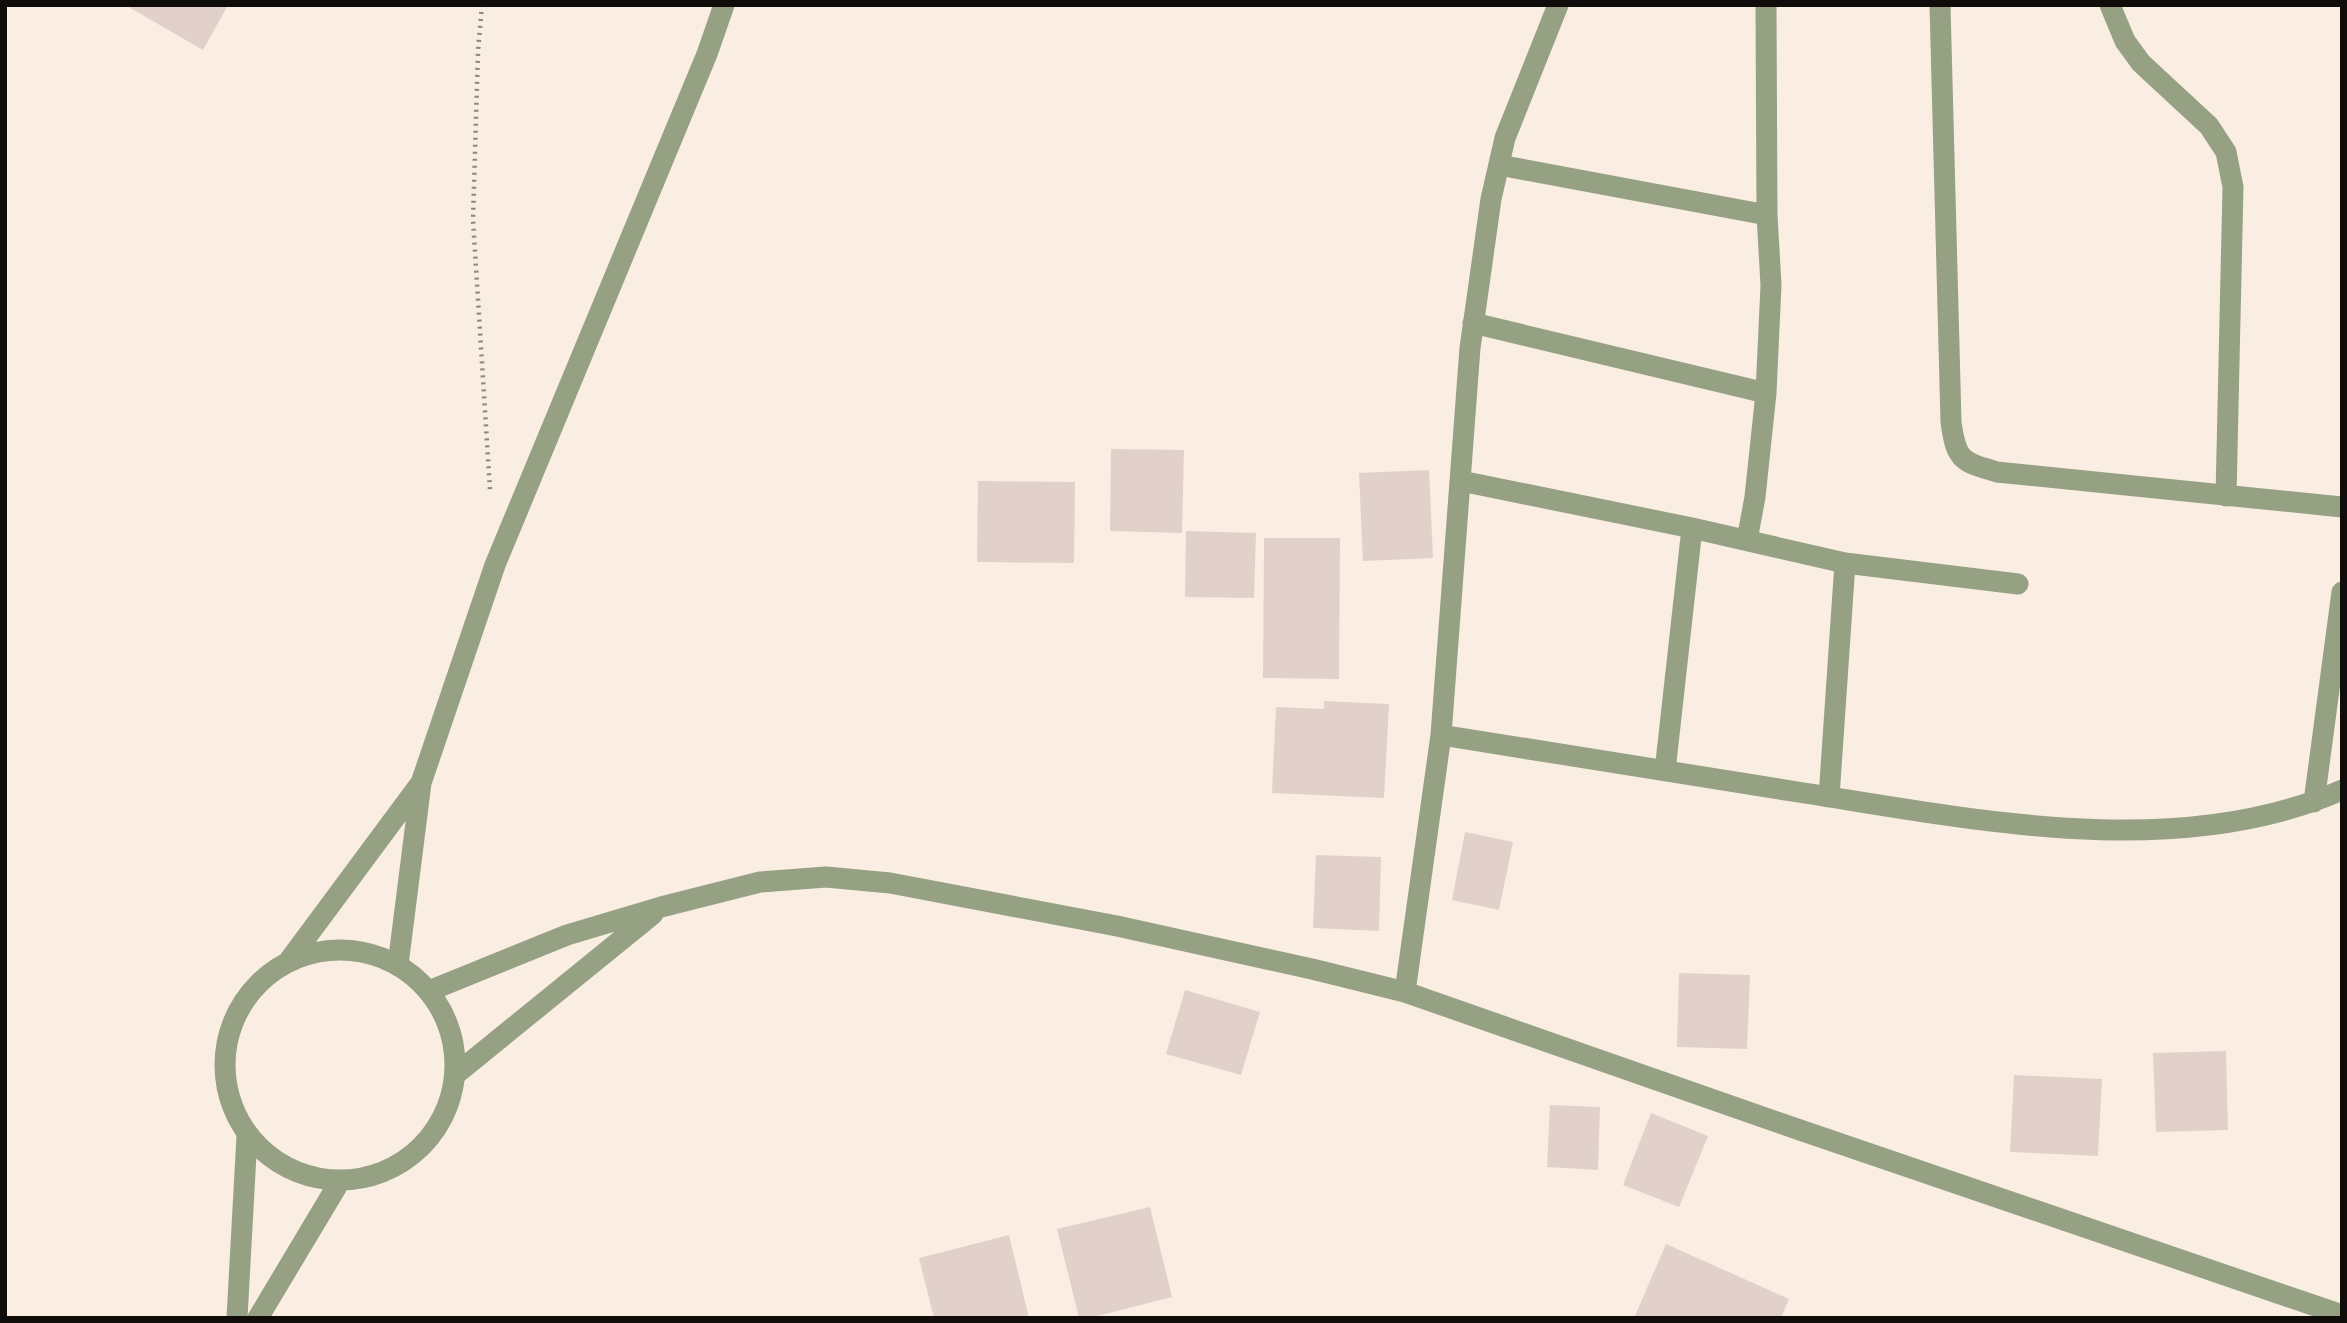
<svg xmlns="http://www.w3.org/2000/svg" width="2347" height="1323" font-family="Helvetica,sans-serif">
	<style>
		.building { fill: #e2d1cb }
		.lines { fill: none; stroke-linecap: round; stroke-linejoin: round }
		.path { stroke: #8e857e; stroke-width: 4.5; stroke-dasharray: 2 5; stroke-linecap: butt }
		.street { stroke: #96a183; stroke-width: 21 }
	</style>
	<rect width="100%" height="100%" fill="#faeee3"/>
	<path class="building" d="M 125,5 L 228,5 L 203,50 Z
		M 1111,449 L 1184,450 L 1182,533 L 1110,531 Z
		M 1429,470 L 1433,558 L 1363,561 L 1359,473 Z
		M 978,481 L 1075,482 L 1074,563 L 977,562 Z
		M 1186,531 L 1256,533 L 1254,598 L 1185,597 Z
		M 1264,538 L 1340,538 L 1339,679 L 1263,678 Z
		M 1324,701 L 1389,704 L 1384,798 L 1272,793 L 1276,707 L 1324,709 Z
		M 1465,832 L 1513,842 L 1499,910 L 1452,900 Z
		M 1316,855 L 1381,857 L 1379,931 L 1313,928 Z
		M 1679,973 L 1750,975 L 1747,1049 L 1677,1047 Z
		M 1185,990 L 1260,1012 L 1241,1075 L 1166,1054 Z
		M 2226,1051 L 2228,1130 L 2156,1132 L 2153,1053 Z
		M 2014,1075 L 2102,1079 L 2098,1156 L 2010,1152 Z
		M 1550,1105 L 1600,1107 L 1598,1170 L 1547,1167 Z
		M 1651,1113 L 1708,1136 L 1679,1207 L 1623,1185 Z
		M 1150,1207 L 1172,1297 L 1090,1318 L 1079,1318 L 1057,1229 Z
		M 1009,1235 L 1029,1318 L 934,1318 L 919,1258 Z
		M 1666,1244 L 1789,1299 L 1781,1318 L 1634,1318 Z"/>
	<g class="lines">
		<path class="path" d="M 482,5 L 478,51 L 473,220 L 490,490"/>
		<path class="street" d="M 1558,5 L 1505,138 L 1491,199 L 1470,348 L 1441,735 C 1560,754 1679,773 1798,792 C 1971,819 2176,863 2342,790
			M 1940,5 L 1951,422 C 1956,460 1962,462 1997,472 L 2342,507
			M 2110,5 L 2125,41 L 2141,63 L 2209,126 L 2226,152 L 2233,187 L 2226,496
			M 1499,165 L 1767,215
			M 1473,323 L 1766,393
			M 1461,481 L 1692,528 L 1845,563 L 1829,797
			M 1747,540 L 1755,497 L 1766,393 L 1771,285 L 1767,215 L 1766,5
			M 1845,563 L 2018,584
			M 1665,771 L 1692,528
			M 2314,802 L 2342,592
			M225 1065a115 115 0 1 1 230 0a115 115 0 1 1-230 0Z
			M 288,962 L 420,784
			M 398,965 L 421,783 L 495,565 L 707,54 L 724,5
			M 429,991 L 567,935 L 661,907 L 760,882 L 826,877 L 890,883 L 1117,926 L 1312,969 L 1405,992 L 1800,1130 L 2342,1315
			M 1405,992 L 1441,735
			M 456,1074 L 653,914
			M 237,1318 L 247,1136
			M 258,1318 L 340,1181"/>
	</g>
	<rect width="2347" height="1323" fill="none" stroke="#100c09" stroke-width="14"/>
</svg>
